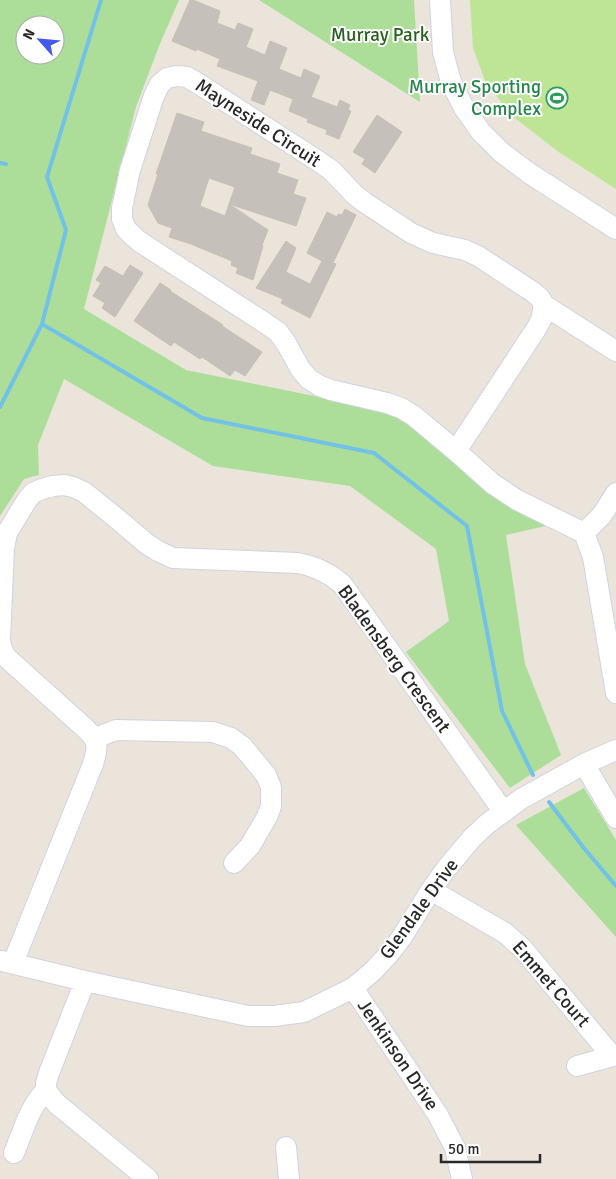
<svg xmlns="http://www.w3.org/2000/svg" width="616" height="1179" font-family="Signika,sans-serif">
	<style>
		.green { fill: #acde99; fill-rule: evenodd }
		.pitch { fill: #bee596 }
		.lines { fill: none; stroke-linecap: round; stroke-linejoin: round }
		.stream { stroke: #72c1e7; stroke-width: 4 }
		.building { fill: #c5c1ba; stroke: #c5c0b4 }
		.minor-casing { stroke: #d0d2e0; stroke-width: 22 }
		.minor { stroke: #fff; stroke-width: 20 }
		.labels { text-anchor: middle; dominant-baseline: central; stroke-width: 4; stroke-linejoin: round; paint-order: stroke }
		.park-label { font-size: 19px; fill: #27601d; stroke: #fff }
		.leisure-label { font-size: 19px; fill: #27864d; stroke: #fff; text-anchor: end }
		.street-label { font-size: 19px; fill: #282828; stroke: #fff }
	</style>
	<rect width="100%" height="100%" fill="#eae4da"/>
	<path class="green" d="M 0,0 L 179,0 L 159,46 L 136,107 L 84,309 L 186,370 L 392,412 L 550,525 L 506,535 L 525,664 L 561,755 L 510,788 L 406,652 L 449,621 L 436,549 L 350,486 L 213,466 L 64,379 L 38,445 L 39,475 L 24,479 L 0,516 ZM 25,25 L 55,25 L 55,55 L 25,55 Z
		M 259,0 L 414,0 L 420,102 Z
		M 584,788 L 616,840 L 616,937 L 516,825 Z"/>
	<path class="pitch" d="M 470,0 L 616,0 L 616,189 L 560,153 L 512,116 L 485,81 L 473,48 Z"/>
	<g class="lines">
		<path class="stream" d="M 0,163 L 6,164
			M 42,324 L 202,418 L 374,453 L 467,526 L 502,711 L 533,775
			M 0,407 L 42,324 L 66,230 L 47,177 L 101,0
			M 549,802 L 583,847 L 616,886"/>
	</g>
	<path class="building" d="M 190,0 L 193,0 L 220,11 L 217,23 L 235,30 L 238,23 L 253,29 L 246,47 L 265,55 L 270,41 L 287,48 L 279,69 L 301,78 L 304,69 L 320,76 L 311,97 L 337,107 L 340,100 L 350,105 L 348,110 L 351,111 L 339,139 L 326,134 L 327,130 L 307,122 L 308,119 L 289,111 L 293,99 L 270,90 L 264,105 L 251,100 L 258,81 L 217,66 L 220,59 L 197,49 L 196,51 L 172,41 Z
		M 177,113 L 204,122 L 201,131 L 252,148 L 250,154 L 280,164 L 277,173 L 298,180 L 293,194 L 306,198 L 296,226 L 229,204 L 235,187 L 209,178 L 200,206 L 225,216 L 229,204 L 268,230 L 262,245 L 263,246 L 253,280 L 236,273 L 238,268 L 231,265 L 232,261 L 191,244 L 169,237 L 172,228 L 158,223 L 148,205 L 158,174 L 156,174 Z
		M 377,115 L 402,132 L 375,173 L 362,164 L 365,159 L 353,152 Z
		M 345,209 L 356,215 L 333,263 L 336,264 L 310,318 L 281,303 L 283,299 L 256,288 L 286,241 L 296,248 L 286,272 L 310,284 L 322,261 L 307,253 L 327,212 L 337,217 L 338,214 L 342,215 Z
		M 130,265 L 143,273 L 115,317 L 102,308 L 105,303 L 93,296 L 101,283 L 96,280 L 105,266 L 123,276 Z
		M 160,283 L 171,290 L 170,291 L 223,325 L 222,326 L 262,352 L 245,376 L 235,370 L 230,376 L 202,357 L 200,359 L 174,342 L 171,346 L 134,321 Z"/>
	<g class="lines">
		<g class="minor-casing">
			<path id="minor" d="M 440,0 L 443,52 L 451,82 L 464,108 L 481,132 L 501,152 L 529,173 L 616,229
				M 616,351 L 544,305 L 540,298 L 533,292 L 478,256 L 465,250 L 433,243 L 411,233 L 364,202 L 355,195 L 331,170 L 318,161 L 199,84 L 187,77 L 177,76 L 167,78 L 160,84 L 154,96 L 130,170 L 122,208 L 122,219 L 126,229 L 132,235 L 140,242 L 265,323 L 278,332 L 286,343 L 301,370 L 309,379 L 320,386 L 331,390 L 387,403 L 401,408 L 414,416 L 456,451 L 493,484 L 517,500 L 584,533 L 593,557 L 616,693
				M 456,451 L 536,329 L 541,320 L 544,305
				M 584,533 L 602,515 L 616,493
				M 95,738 L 116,730 L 213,732 L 231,738 L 242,746 L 266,775 L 271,787 L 271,806 L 267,817 L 250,846 L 234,863
				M 584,764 L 616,818
				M 431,890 L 505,933 L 522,948 L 612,1056
				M 2,961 L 85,981 L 248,1016 L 274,1016 L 304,1012 L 353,988 L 373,971 L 389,954 L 402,937 L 431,890 L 446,869 L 472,838 L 487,824 L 521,799 L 584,764 L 616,750
				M 13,963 L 93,764 C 98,748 99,742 87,730 L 7,658 L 2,650 L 0,640 L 4,548 L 7,533 L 27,500 L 33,493 L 42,489 L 53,486 L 64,485 L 73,487 L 84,492 L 115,517 L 147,544 L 158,551 L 173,558 L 298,563 C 315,566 328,572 342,584 L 503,811
				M 353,988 L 438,1115 L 455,1148 L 462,1179
				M 577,1066 L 616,1055
				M 46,1090 L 51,1097 L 57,1104 L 148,1179
				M 286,1147 L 289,1179
				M 14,1153 C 23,1132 29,1107 46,1090 L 46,1083 L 49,1073 L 85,981"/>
		</g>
		<use href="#minor" class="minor"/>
	</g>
	<defs>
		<g id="stadium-ring" transform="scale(1.125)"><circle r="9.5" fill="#fff" stroke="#2e9e5b" stroke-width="1.5"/><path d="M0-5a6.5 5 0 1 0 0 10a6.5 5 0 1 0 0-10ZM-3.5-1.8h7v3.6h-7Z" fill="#2e9e5b"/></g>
	</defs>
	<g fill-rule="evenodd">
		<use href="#stadium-ring" x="557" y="98"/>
	</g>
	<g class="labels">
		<g class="park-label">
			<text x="380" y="35">Murray Park</text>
		</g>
		<g class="leisure-label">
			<text x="541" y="87">Murray Sporting<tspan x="541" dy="22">Complex</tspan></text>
		</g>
		<g class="street-label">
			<text transform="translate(258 123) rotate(33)">Mayneside Circuit</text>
			<text transform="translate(394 659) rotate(54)">Bladensberg Crescent</text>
			<text transform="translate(419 909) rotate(-54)">Glendale Drive</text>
			<text transform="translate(551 984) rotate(49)">Emmet Court</text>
			<text transform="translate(398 1055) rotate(56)">Jenkinson Drive</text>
		</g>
	</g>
	<g transform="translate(40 40) rotate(297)"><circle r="24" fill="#ffffff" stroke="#a9a9a9"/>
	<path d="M0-4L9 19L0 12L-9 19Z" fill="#4258ef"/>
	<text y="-8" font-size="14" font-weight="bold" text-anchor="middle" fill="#282828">N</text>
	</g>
	<path d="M441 1154v8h99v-8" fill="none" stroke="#282828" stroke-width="2.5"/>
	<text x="448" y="1154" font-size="15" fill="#282828" stroke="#ffffff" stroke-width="4" paint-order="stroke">50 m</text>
</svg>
